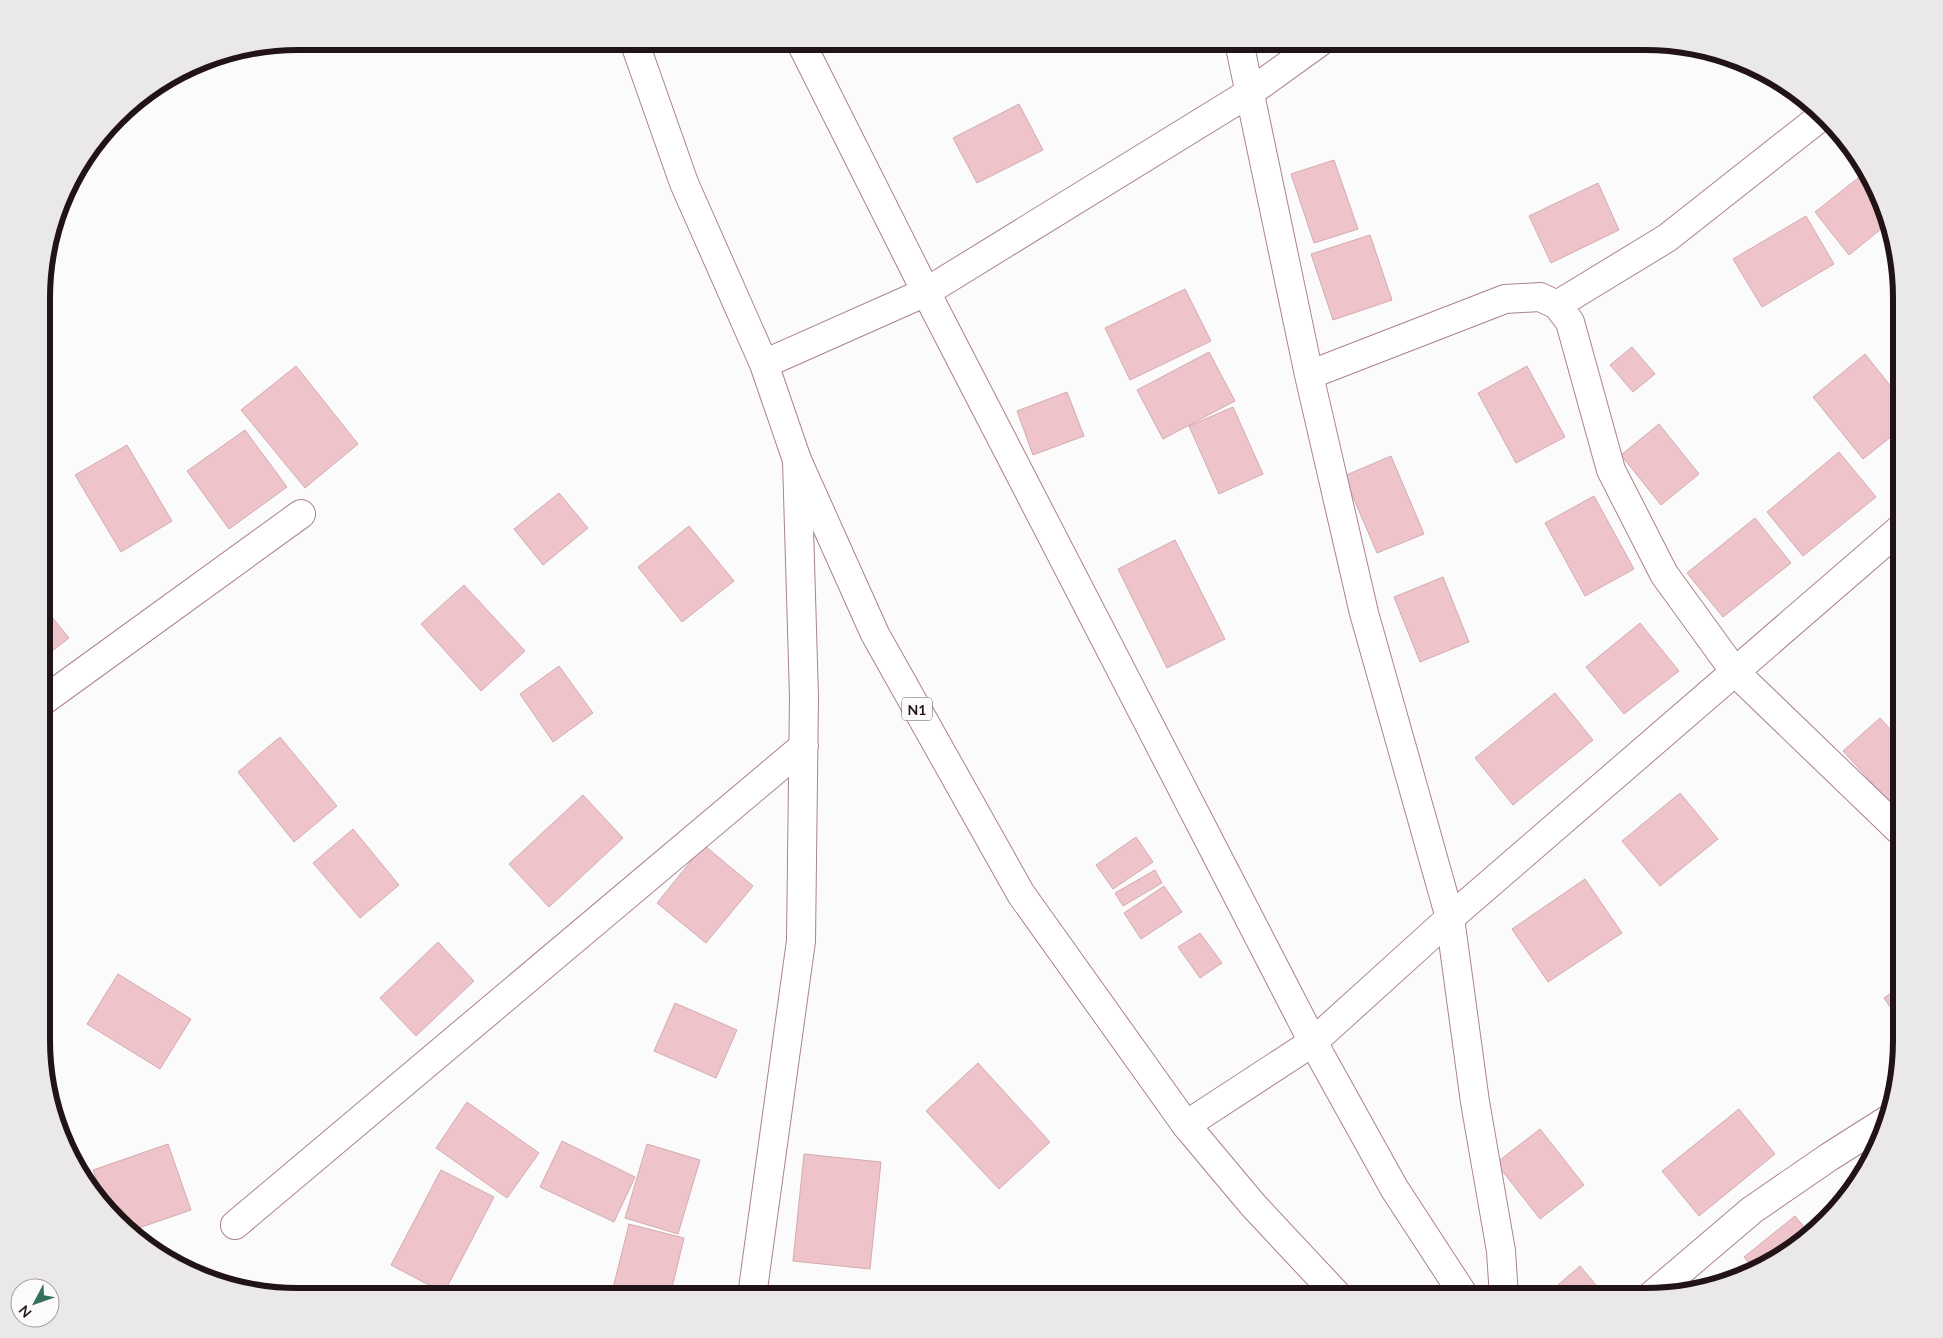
<svg xmlns="http://www.w3.org/2000/svg" width="1943" height="1338" font-family="Lato,sans-serif">
	<style>
		.building { fill: #eec4ca; stroke: #d4abb1 }
		.lines { fill: none; stroke-linecap: round; stroke-linejoin: round }
		.minor-casing { stroke: #ab838a; stroke-width: 30 }
		.primary-casing { stroke: #ab838a; stroke-width: 30 }
		.minor { stroke: #fff; stroke-width: 28 }
		.primary { stroke: #fff; stroke-width: 28 }
		.labels { text-anchor: middle; dominant-baseline: central; stroke-width: 4.5; stroke-linejoin: round; paint-order: stroke }
		.shield { fill: #fbfbfb; stroke: #63595b; stroke-width: 1 }
		.shield-label { font-size: 14px; font-weight: bold; fill: #221316 }
		.rim { fill: none; stroke: #221316; stroke-width: 6 }
	</style>
	<rect width="100%" height="100%" fill="#fbfbfb"/>
	<path class="building" d="M 1255,42 L 1282,42 L 1262,53 Z
		M 1019,104 L 1043,150 L 977,183 L 953,138 Z
		M 1334,160 L 1358,229 L 1314,243 L 1291,174 Z
		M 1867,171 L 1875,184 L 1886,225 L 1849,255 L 1815,212 Z
		M 1598,183 L 1619,230 L 1551,263 L 1529,216 Z
		M 1806,216 L 1834,264 L 1762,307 L 1733,259 Z
		M 1370,235 L 1392,300 L 1333,320 L 1311,254 Z
		M 1185,289 L 1211,341 L 1130,380 L 1105,328 Z
		M 1632,347 L 1655,374 L 1633,392 L 1610,365 Z
		M 1209,352 L 1235,401 L 1163,439 L 1137,390 Z
		M 1865,354 L 1901,399 L 1901,429 L 1863,459 L 1813,397 Z
		M 296,366 L 358,444 L 305,488 L 241,410 Z
		M 1527,366 L 1565,437 L 1516,463 L 1478,393 Z
		M 1067,392 L 1084,436 L 1033,455 L 1017,411 Z
		M 1233,407 L 1263,474 L 1219,494 L 1189,426 Z
		M 1659,424 L 1699,474 L 1661,505 L 1621,455 Z
		M 245,430 L 287,487 L 229,529 L 187,471 Z
		M 127,445 L 172,521 L 121,552 L 75,475 Z
		M 1839,452 L 1876,497 L 1803,556 L 1767,512 Z
		M 1391,456 L 1424,534 L 1377,553 L 1344,476 Z
		M 559,493 L 588,528 L 543,565 L 514,529 Z
		M 1594,496 L 1634,569 L 1585,596 L 1545,523 Z
		M 1755,518 L 1791,563 L 1723,617 L 1687,573 Z
		M 689,526 L 734,581 L 682,622 L 638,567 Z
		M 1175,540 L 1225,639 L 1167,668 L 1118,569 Z
		M 1443,577 L 1469,642 L 1420,662 L 1394,597 Z
		M 464,585 L 525,651 L 481,691 L 421,624 Z
		M 43,606 L 69,638 L 43,658 Z
		M 1640,623 L 1679,671 L 1624,714 L 1586,667 Z
		M 559,666 L 593,713 L 553,742 L 520,694 Z
		M 1555,693 L 1593,740 L 1513,805 L 1475,758 Z
		M 1880,718 L 1901,741 L 1901,815 L 1843,751 Z
		M 280,737 L 337,806 L 294,842 L 238,772 Z
		M 1680,793 L 1718,839 L 1660,886 L 1622,841 Z
		M 583,795 L 623,838 L 549,907 L 509,864 Z
		M 353,829 L 399,885 L 360,918 L 313,863 Z
		M 1136,837 L 1153,862 L 1113,889 L 1096,865 Z
		M 704,845 L 753,886 L 706,943 L 657,903 Z
		M 1155,870 L 1162,883 L 1123,906 L 1115,893 Z
		M 1585,879 L 1622,933 L 1548,982 L 1512,929 Z
		M 1164,886 L 1182,912 L 1141,939 L 1124,913 Z
		M 1200,933 L 1222,963 L 1200,978 L 1178,947 Z
		M 438,942 L 474,981 L 416,1036 L 380,998 Z
		M 118,974 L 191,1019 L 160,1069 L 87,1024 Z
		M 1901,986 L 1901,1023 L 1884,998 Z
		M 675,1003 L 737,1030 L 716,1078 L 654,1051 Z
		M 978,1063 L 1050,1142 L 999,1189 L 926,1111 Z
		M 467,1102 L 539,1153 L 507,1198 L 436,1148 Z
		M 1739,1109 L 1775,1154 L 1699,1216 L 1662,1171 Z
		M 1540,1129 L 1584,1185 L 1540,1219 L 1496,1163 Z
		M 562,1141 L 635,1177 L 614,1222 L 540,1187 Z
		M 168,1144 L 191,1210 L 130,1231 L 104,1201 L 93,1170 Z
		M 647,1144 L 700,1160 L 678,1234 L 625,1218 Z
		M 804,1154 L 881,1162 L 870,1269 L 793,1261 Z
		M 441,1170 L 494,1197 L 444,1293 L 391,1265 Z
		M 1840,1200 L 1843,1203 L 1814,1233 L 1759,1270 L 1756,1271 L 1744,1257 L 1795,1216 L 1805,1228 Z
		M 629,1224 L 684,1238 L 670,1296 L 611,1296 Z
		M 1580,1266 L 1606,1297 L 1544,1297 Z"/>
	<g class="lines">
		<g class="minor-casing">
			<path id="minor" d="M 800,41 L 926,292 L 1313,1042 L 1394,1188 L 1465,1297
				M 1239,42 L 1309,375 L 1364,613 L 1450,918 L 1475,1102 L 1501,1251 L 1504,1297
				M 1557,305 L 1667,238 L 1823,115
				M 764,364 L 926,292 L 1249,93 L 1320,42
				M 1309,375 L 1505,299 L 1540,297 L 1557,305 L 1570,322 L 1611,470 L 1664,574 L 1735,672 L 1901,832
				M 43,701 L 301,514
				M 1186,1125 L 1313,1042 L 1450,918 L 1901,528
				M 235,1225 L 804,746
				M 752,1296 L 801,941 L 804,697 L 797,460
				M 1651,1296 L 1752,1210 L 1829,1157 L 1889,1119"/>
		</g>
		<g class="primary-casing">
			<path id="primary" d="M 634,41 L 684,183 L 764,364 L 797,460 L 875,634 L 1021,894 L 1186,1125 L 1253,1205 L 1339,1297"/>
		</g>
		<use href="#minor" class="minor"/>
		<use href="#primary" class="primary"/>
	</g>
	<g class="labels">
		<rect class="shield" x="902" y="697.5" width="30" height="23" rx="4"/>
		<g class="shield-label">
			<text x="917" y="709">N1</text>
		</g>
	</g>
	<path d="M0 0H1943V1338H0ZM298 50H1645A248 248 0 0 1 1893 298V1040A248 248 0 0 1 1645 1288H298A248 248 0 0 1 50 1040V298A248 248 0 0 1 298 50Z" fill="#eae8e9" fill-rule="evenodd"/>
	<path class="rim" d="M298 50H1645A248 248 0 0 1 1893 298V1040A248 248 0 0 1 1645 1288H298A248 248 0 0 1 50 1040V298A248 248 0 0 1 298 50Z"/>
	<g transform="translate(35 1303) rotate(229)"><circle r="24" fill="#fbfbfb" stroke="#a49e9f"/>
	<path d="M0-4L9 19L0 12L-9 19Z" fill="#35705b"/>
	<text y="-8" font-size="14" font-weight="bold" text-anchor="middle" fill="#221316">N</text>
	</g>
</svg>
